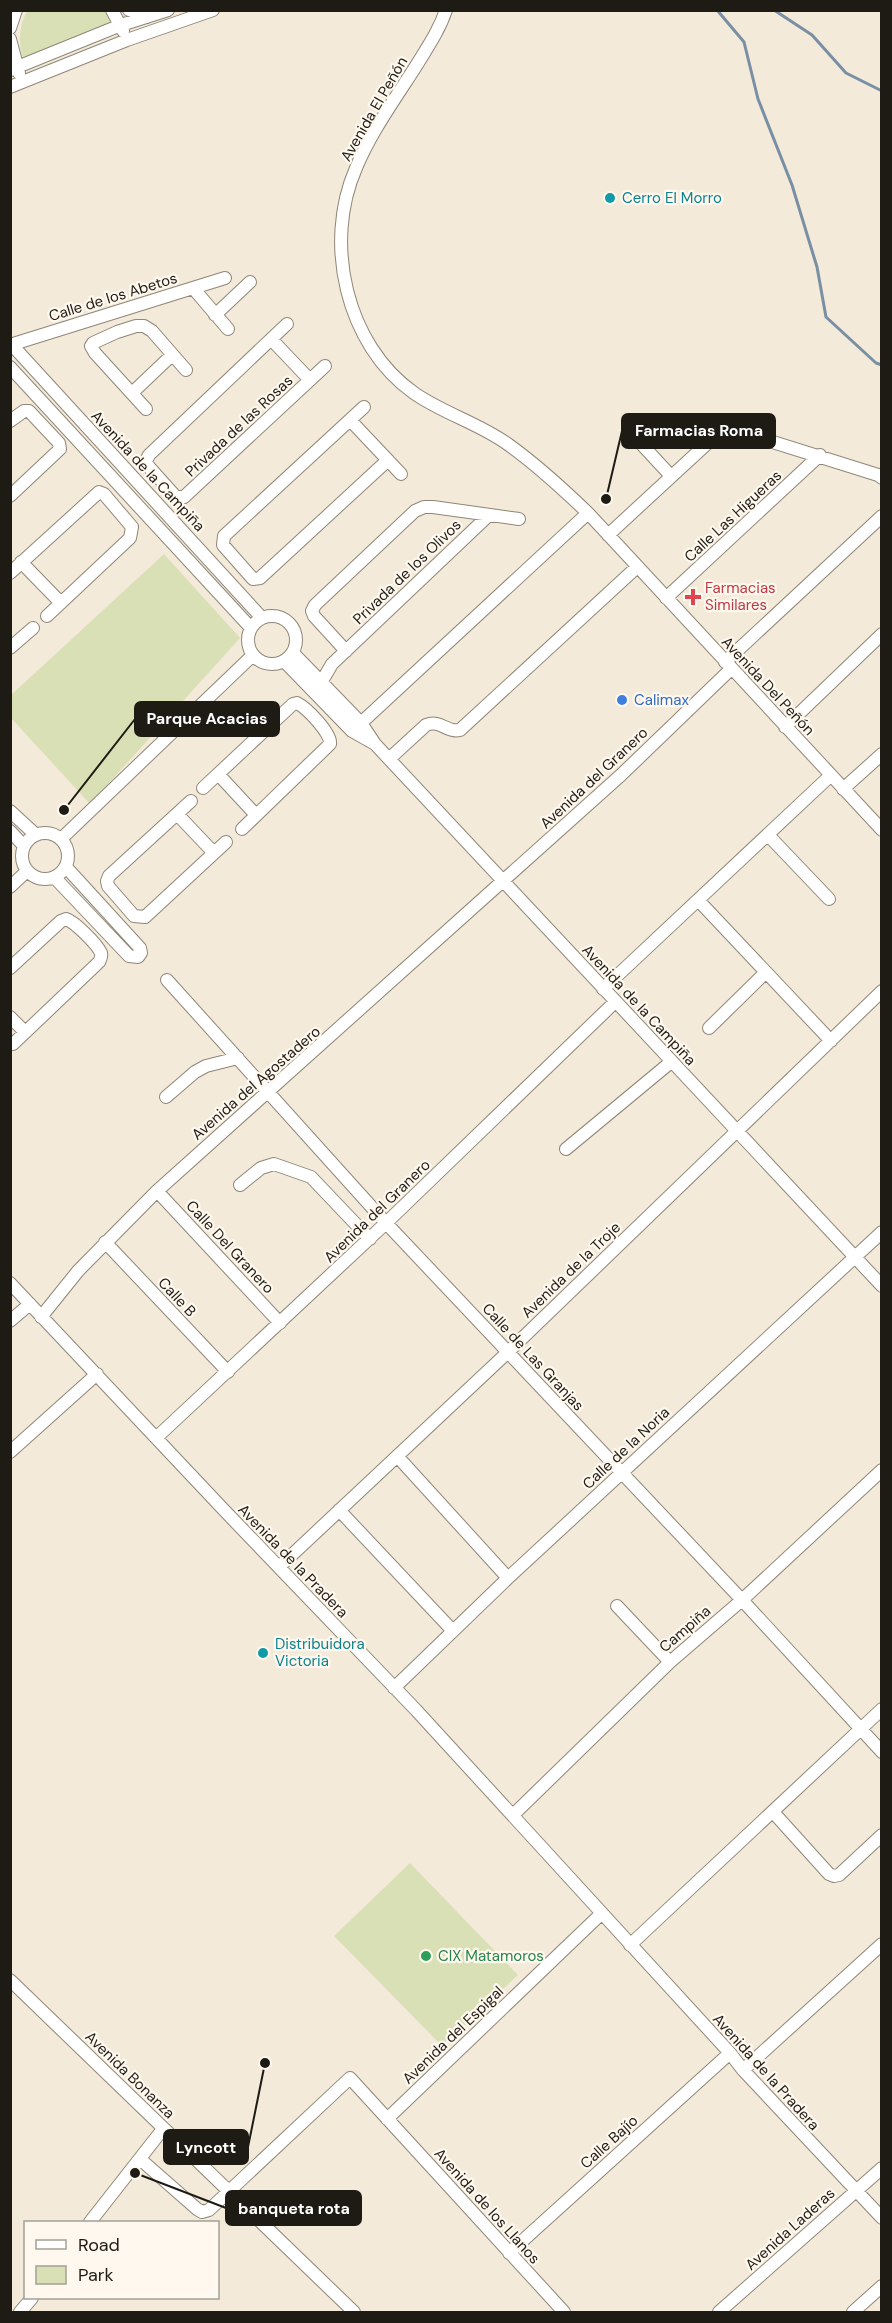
<svg xmlns="http://www.w3.org/2000/svg" width="892" height="2323" font-family="'DM Sans',sans-serif">
	<style>
		.green { fill: #dae0b6 }
		.lines { fill: none; stroke-linecap: round; stroke-linejoin: round }
		.stream { stroke: #798fa4; stroke-width: 3 }
		.minor-casing { stroke: #8f8678; stroke-width: 14 }
		.minor { stroke: #fff; stroke-width: 12 }
		.culture-dot { fill: #0f9aa8; stroke: #fef8ee; stroke-width: 2 }
		.health-dot { fill: #e0444e; stroke: #fef8ee; stroke-width: 2 }
		.shop-dot { fill: #3f7fe0; stroke: #fef8ee; stroke-width: 2 }
		.leisure-dot { fill: #2e9e5b; stroke: #fef8ee; stroke-width: 2 }
		.labels { text-anchor: middle; dominant-baseline: central; stroke-width: 4.5; stroke-linejoin: round; paint-order: stroke }
		.street-label { font-size: 15px; fill: #1e1b15; stroke: #fef8ee }
		.culture-label { font-size: 15px; fill: #0d838f; stroke: #fef8ee; text-anchor: start }
		.health-label { font-size: 15px; fill: #be3a42; stroke: #fef8ee; text-anchor: start }
		.shop-label { font-size: 15px; fill: #366cbe; stroke: #fef8ee; text-anchor: start }
		.leisure-label { font-size: 15px; fill: #27864d; stroke: #fef8ee; text-anchor: start }
		.leader { fill: none; stroke: #1e1b15; stroke-width: 2 }
		.callout-dot { fill: #1e1b15; stroke: #fef8ee; stroke-width: 2 }
		.callout { fill: #1e1b15; stroke: #1e1b15; stroke-width: 2 }
		.callout-label { font-size: 16px; text-anchor: middle; font-weight: bold; fill: #fff }
	</style>
	<rect width="100%" height="100%" fill="#f3eada"/>
	<path class="green" d="M 27,11 L 107,11 L 113,23 L 23,59 C 18,41 19,26 27,11 Z
		M 164,554 L 240,638 L 90,804 L 11,718 L 11,695 Z
		M 410,1863 L 518,1975 L 442,2046 L 334,1936 Z"/>
	<g class="lines">
		<path class="stream" d="M 717,10 L 744,42 L 758,99 L 792,185 L 817,267 L 826,317 L 876,363 L 882,365
			M 774,10 L 812,35 L 846,73 L 882,91"/>
		<g class="minor-casing">
			<path id="minor" d="M 112,10 L 123,31
				M 129,10 L 147,17
				M 446,10 C 439,31 427,48 416,66 C 395,99 371,132 356,168 C 323,243 346,345 414,393 C 444,414 479,423 509,445 C 537,465 563,489 588,513 L 882,830
				M 10,28 L 16,10
				M 10,39 L 19,73
				M 10,70 L 121,25 L 168,10
				M 10,87 L 127,40 L 213,10
				M 193,288 L 228,329
				M 215,315 L 250,282
				M 287,324 L 149,455 L 146,461 L 149,467 L 176,497 L 184,497 L 325,366
				M 271,339 L 310,380
				M 10,345 L 225,278
				M 12,345 L 262,618
				M 10,367 L 251,628
				M 132,393 L 172,355
				M 364,407 L 224,536 L 223,545 L 253,579 L 260,578 L 388,460
				M 146,409 L 95,353 L 91,346 L 93,343 L 117,332 L 136,326 L 144,326 L 152,331 L 186,370
				M 350,420 L 401,474
				M 10,421 L 24,411 L 29,411 L 59,443 L 60,449 L 10,496
				M 634,436 L 671,476
				M 608,535 L 725,427 L 878,475 L 882,478
				M 21,562 L 61,603
				M 10,573 L 99,492 L 104,494 L 132,527 L 130,538 L 47,616
				M 666,598 L 820,455
				M248 640a24 24 0 1 1 48 0a24 24 0 1 1-48 0Z
				M 10,648 L 33,628
				M 346,651 L 314,616 L 312,611 L 315,605 L 415,511 L 424,507 L 433,507 L 519,519
				M 293,653 L 361,723 L 375,744 L 882,1286
				M 284,661 L 352,731 L 375,744
				M 725,662 L 882,516
				M 322,681 L 332,664 L 488,516
				M 361,723 L 588,513
				M 785,727 L 882,634
				M 389,759 L 426,725 C 441,719 446,733 460,730 L 637,567
				M 218,774 L 256,815
				M 203,788 L 293,704 L 297,703 C 307,708 332,734 330,744 L 242,829
				M 843,789 L 882,754
				M 191,801 L 109,876 L 107,881 L 108,886 L 134,916 L 145,917 L 226,842
				M 10,811 L 36,835
				M 177,814 L 214,853
				M 10,831 L 24,846
				M22 856a23 23 0 1 1 46 0a23 23 0 1 1-46 0Z
				M 768,835 L 829,899
				M 61,839 L 253,655
				M 55,878 L 129,956 L 138,957 L 141,953 L 140,948 L 66,867
				M 10,887 L 27,871
				M 698,900 L 831,1041
				M 10,968 L 61,921 L 66,919 C 75,922 97,944 101,953 C 102,957 101,958 99,962 L 13,1044
				M 167,980 L 386,1223 L 742,1600 L 882,1752
				M 603,989 L 830,776
				M 10,1017 L 25,1032
				M 709,1028 L 766,972
				M 166,1097 L 195,1072 L 206,1066 L 238,1058
				M 566,1149 L 671,1062
				M 240,1185 L 261,1168 L 274,1164 L 311,1177 L 370,1239
				M 157,1191 L 280,1323
				M 105,1242 L 228,1372
				M 10,1283 L 223,1509 L 416,1710 L 730,2053 L 743,2070 L 882,2218
				M 41,1317 L 78,1271 L 157,1191 L 621,775 L 731,669
				M 10,1321 L 30,1304
				M 157,1437 L 386,1223 L 615,1002
				M 10,1452 L 97,1374
				M 397,1456 L 508,1578
				M 339,1510 L 453,1631
				M 279,1567 L 508,1352 L 882,991
				M 617,1606 L 670,1662
				M 394,1688 L 508,1578 L 882,1232
				M 773,1812 L 829,1874 L 834,1876 L 839,1875 L 882,1835
				M 513,1815 L 670,1662 L 742,1600 L 882,1470
				M 630,1945 L 882,1709
				M 10,1980 L 354,2312
				M 743,2070 L 882,1944
				M 387,2119 L 602,1913
				M 140,2159 L 197,2209 L 202,2212 L 209,2210 L 350,2078 L 564,2312
				M 90,2222 L 163,2129
				M 509,2253 L 730,2053
				M 20,2312 L 32,2298
				M 719,2312 L 882,2168
				M 853,2312 L 882,2286"/>
		</g>
		<use href="#minor" class="minor"/>
	</g>
	<g class="culture-dot">
		<circle cx="610" cy="198" r="6"/>
		<circle cx="263" cy="1653" r="6"/>
	</g>
	<path class="health-dot" d="M690 588h6v6h6v6h-6v6h-6v-6h-6v-6h6z"/>
	<circle class="shop-dot" cx="622" cy="700" r="6"/>
	<circle class="leisure-dot" cx="426" cy="1956" r="6"/>
	<g class="labels">
		<g class="street-label">
			<text transform="translate(374 109) rotate(-60)">Avenida El Peñón</text>
			<text transform="translate(113 297) rotate(-17)">Calle de los Abetos</text>
			<text transform="translate(239 426) rotate(-43)">Privada de las Rosas</text>
			<text transform="translate(148 471) rotate(47)">Avenida de la Campiña</text>
			<text transform="translate(733 516) rotate(-43)">Calle Las Higueras</text>
			<text transform="translate(407 572) rotate(-44)">Privada de los Olivos</text>
			<text transform="translate(768 686) rotate(47)">Avenida Del Peñón</text>
			<text transform="translate(594 778) rotate(-43)">Avenida del Granero</text>
			<text transform="translate(639 1005) rotate(47)">Avenida de la Campiña</text>
			<text transform="translate(256 1083) rotate(-41)">Avenida del Agostadero</text>
			<text transform="translate(377 1211) rotate(-44)">Avenida del Granero</text>
			<text transform="translate(230 1247) rotate(47)">Calle Del Granero</text>
			<text transform="translate(571 1270) rotate(-44)">Avenida de la Troje</text>
			<text transform="translate(177 1297) rotate(47)">Calle B</text>
			<text transform="translate(533 1357) rotate(47)">Calle de Las Granjas</text>
			<text transform="translate(626 1448) rotate(-43)">Calle de la Noria</text>
			<text transform="translate(293 1561) rotate(46)">Avenida de la Pradera</text>
			<text transform="translate(685 1629) rotate(-41)">Campiña</text>
			<text transform="translate(453 2035) rotate(-44)">Avenida del Espigal</text>
			<text transform="translate(766 2072) rotate(48)">Avenida de la Pradera</text>
			<text transform="translate(130 2075) rotate(44)">Avenida Bonanza</text>
			<text transform="translate(609 2142) rotate(-42)">Calle Bajío</text>
			<text transform="translate(487 2206) rotate(48)">Avenida de los Llanos</text>
			<text transform="translate(790 2229) rotate(-42)">Avenida Laderas</text>
		</g>
		<g class="culture-label">
			<text x="622" y="198">Cerro El Morro</text>
			<text x="275" y="1644">Distribuidora<tspan x="275" dy="17">Victoria</tspan></text>
		</g>
		<g class="health-label">
			<text x="705" y="588">Farmacias<tspan x="705" dy="17">Similares</tspan></text>
		</g>
		<g class="shop-label">
			<text x="634" y="700">Calimax</text>
		</g>
		<g class="leisure-label">
			<text x="438" y="1956">CIX Matamoros</text>
		</g>
	</g>
	<path class="leader" d="M606 499L622 431M64 810L135 719M265 2063L248 2147M135 2173L226 2208"/>
	<g class="callout-dot">
		<circle cx="606" cy="499" r="6"/>
		<circle cx="64" cy="810" r="6"/>
		<circle cx="265" cy="2063" r="6"/>
		<circle cx="135" cy="2173" r="6"/>
	</g>
	<g class="callout">
		<rect x="622" y="414" width="153" height="34" rx="6"/>
		<rect x="135" y="702" width="144" height="34" rx="6"/>
		<rect x="164" y="2130" width="84" height="34" rx="6"/>
		<rect x="226" y="2191" width="135" height="34" rx="6"/>
	</g>
	<g class="callout-label">
		<text x="699" y="436">Farmacias Roma</text>
		<text x="207" y="724">Parque Acacias</text>
		<text x="206" y="2153">Lyncott</text>
		<text x="294" y="2214">banqueta rota</text>
	</g>
	<rect width="892" height="2323" fill="none" stroke="#1e1b15" stroke-width="24"/>
	<rect x="24" y="2221" width="195" height="78" fill="#fef8ee" stroke="#a4a097" stroke-width="1.5"/>
	<rect x="36" y="2240" width="30" height="9" fill="#ffffff" stroke="#a4a097" stroke-width="1.5"/>
	<text x="78" y="2251" font-size="18" fill="#1e1b15">Road</text>
	<rect x="36" y="2266" width="30" height="18" fill="#dae0b6" stroke="#a4a097" stroke-width="1.5"/>
	<text x="78" y="2281" font-size="18" fill="#1e1b15">Park</text>
</svg>
